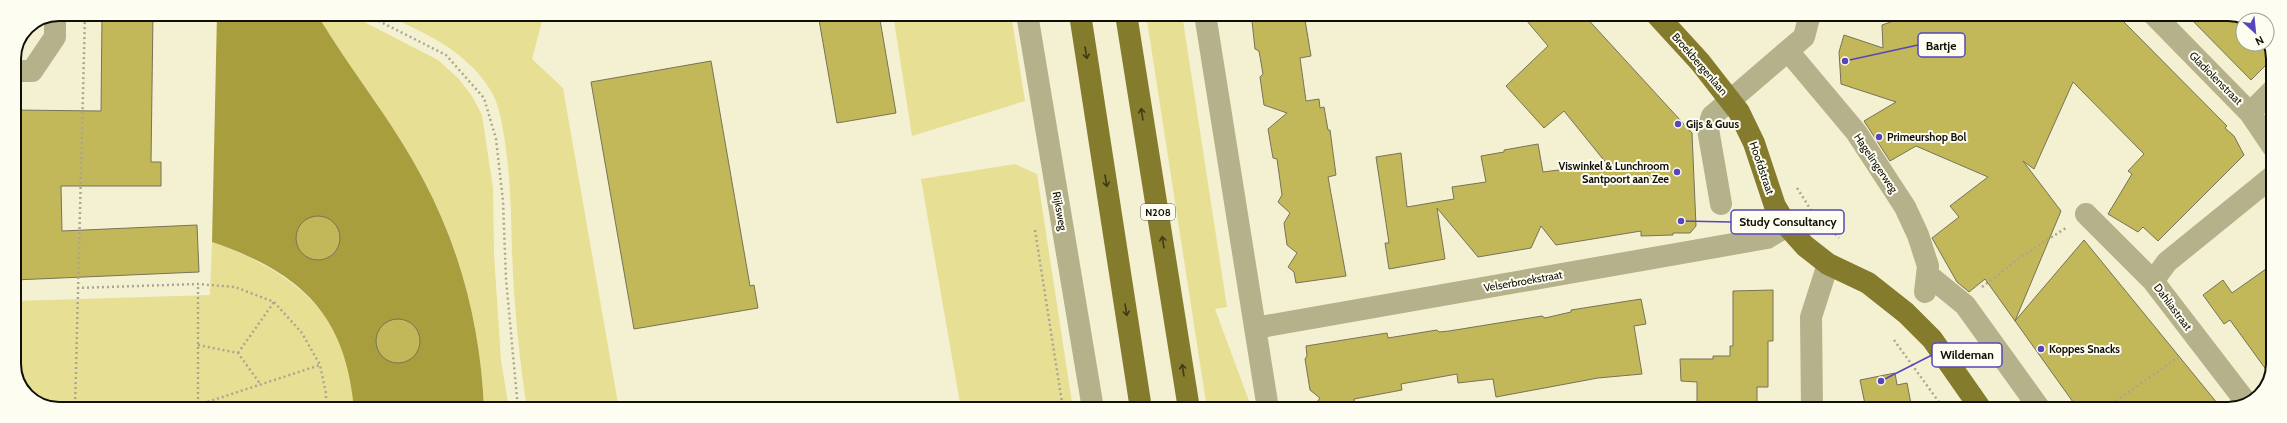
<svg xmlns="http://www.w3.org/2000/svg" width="2287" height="423" font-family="Cabin,sans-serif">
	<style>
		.green { fill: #e7df94 }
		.water { fill: #a99e3e }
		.building { fill: #c3b859; stroke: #767358 }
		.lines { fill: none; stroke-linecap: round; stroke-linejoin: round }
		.path { stroke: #a9a790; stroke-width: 2.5; stroke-dasharray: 2 3; stroke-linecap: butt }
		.minor { stroke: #b5b18a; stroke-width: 22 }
		.major { stroke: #847b2c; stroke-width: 22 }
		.oneway { stroke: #3f3b15 }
		.poi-dot { fill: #5546bd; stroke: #fefdf1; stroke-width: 1.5 }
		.labels { text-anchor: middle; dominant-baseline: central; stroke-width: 4; stroke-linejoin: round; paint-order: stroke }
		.shield { fill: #fefdf1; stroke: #58574c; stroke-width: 1 }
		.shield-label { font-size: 10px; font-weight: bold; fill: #111006 }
		.street-label { font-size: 11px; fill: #111006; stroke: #fefdf1 }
		.poi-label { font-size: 11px; font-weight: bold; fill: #111006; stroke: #fefdf1; text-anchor: start }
		.rim { fill: none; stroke: #111006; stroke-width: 2 }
		.leader { fill: none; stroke: #5546bd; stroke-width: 1.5 }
		.callout-dot { fill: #5546bd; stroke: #fefdf1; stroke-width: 1.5 }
		.callout { fill: #fefdf1; stroke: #5546bd; stroke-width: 1.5 }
		.callout-label { font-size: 12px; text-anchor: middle; font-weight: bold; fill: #111006 }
	</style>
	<rect width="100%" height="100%" fill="#f4f1d3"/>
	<path class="green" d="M 317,14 L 349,14 L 438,60 L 458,78 L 472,96 L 482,115 L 493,188 L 494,254 L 501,360 L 509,409 L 484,409 C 481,329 461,250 423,179 C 393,121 350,70 317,14 Z
		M 385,14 L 544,14 L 532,59 L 563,88 L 619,409 L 527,409 C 519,357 514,304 512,252 C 511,205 510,157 499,111 C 496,95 482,76 470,65 C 446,41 415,29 385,14 Z
		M 893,14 L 1011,14 L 1025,101 L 912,136 Z
		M 1146,14 L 1182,14 L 1227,307 L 1215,309 L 1252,409 L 1207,409 Z
		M 1015,164 L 1037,174 L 1073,409 L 961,409 L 921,179 Z
		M 212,242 C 274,264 334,300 349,369 C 352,382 352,396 354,409 L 53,409 L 27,396 L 14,370 L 14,301 L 210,295 Z"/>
	<path class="water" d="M 217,14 L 317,14 C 350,70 393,121 423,179 C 461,250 481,329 484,409 L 354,409 C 346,313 299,272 212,242 Z"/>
	<path class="building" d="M 102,14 L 153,14 L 151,162 L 161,162 L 161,186 L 61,186 L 62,231 L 197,225 L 199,272 L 14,280 L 14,110 L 101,111 Z
		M 818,14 L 879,14 L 896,113 L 837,123 Z
		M 1259,14 L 1304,14 L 1311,56 L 1300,58 L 1306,101 L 1319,99 L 1320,108 L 1324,107 L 1328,130 L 1330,130 L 1336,175 L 1328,177 L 1346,276 L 1296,283 L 1294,272 L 1288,267 L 1297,253 L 1287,245 L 1284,223 L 1290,213 L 1278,202 L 1282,195 L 1277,159 L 1273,158 L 1268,129 L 1287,113 L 1264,105 L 1260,77 L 1263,74 L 1259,51 L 1255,49 L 1252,21 Z
		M 1521,14 L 1583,14 L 1692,133 L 1696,226 L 1690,233 L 1673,233 L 1673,235 L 1641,236 L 1641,231 L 1556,245 L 1541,226 L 1531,248 L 1478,257 L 1437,208 L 1445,259 L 1389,269 L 1385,243 L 1389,243 L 1376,157 L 1401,153 L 1407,207 L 1454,199 L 1452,187 L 1486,182 L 1481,156 L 1504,152 L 1504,150 L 1538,144 L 1543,172 L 1607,164 L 1564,111 L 1544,128 L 1506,86 L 1548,46 Z
		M 1913,14 L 2116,14 L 2227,126 L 2225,128 L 2234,136 L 2244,155 L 2158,241 L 2143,227 L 2138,232 L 2108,214 L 2132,174 L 2128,171 L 2144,154 L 2073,82 L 2034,169 L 2023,161 L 2061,211 L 2015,321 L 2084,240 L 2222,409 L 2078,409 L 1985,279 L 1969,292 L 1957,282 L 1932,238 L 1959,217 L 1950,206 L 1988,177 L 1916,146 L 1890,161 L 1864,121 L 1896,102 L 1841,84 L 1839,52 L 1844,35 L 1883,48 L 1882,25 Z
		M 2186,14 L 2234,14 L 2245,20 L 2243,20 L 2243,44 L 2267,44 L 2267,42 L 2273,58 L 2251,80 Z
		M 711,61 L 750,286 L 754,285 L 758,308 L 634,329 L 591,82 Z
		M296 238a22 22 0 1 1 44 0a22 22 0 1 1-44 0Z
		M 2273,264 L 2273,370 L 2270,375 L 2230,320 L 2224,324 L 2203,295 L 2223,280 L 2232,293 Z
		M 1773,290 L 1773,341 L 1768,341 L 1768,387 L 1757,387 L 1757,409 L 1705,409 L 1697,401 L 1697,382 L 1681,381 L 1680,359 L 1713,359 L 1713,356 L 1730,356 L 1730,346 L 1733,346 L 1733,291 Z
		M 1641,299 L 1646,324 L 1634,326 L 1642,374 L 1598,378 L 1496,397 L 1493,379 L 1458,383 L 1457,374 L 1401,384 L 1402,390 L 1354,399 L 1355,409 L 1312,409 L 1320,398 L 1310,390 L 1305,359 L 1307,356 L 1306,346 L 1387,333 L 1388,338 L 1437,330 L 1439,332 L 1449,331 L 1542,316 L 1545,318 L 1571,312 L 1571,310 Z
		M376 341a22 22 0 1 1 44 0a22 22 0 1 1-44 0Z
		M 1895,373 L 1897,385 L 1907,383 L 1912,409 L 1866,409 L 1860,380 Z"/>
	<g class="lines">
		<path class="path" d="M 365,14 L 446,55 L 484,98 L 496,139 L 503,201 L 506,279 L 518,409
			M 1797,188 L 1811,210 L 1839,238
			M 1035,230 L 1063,409
			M 1982,287 L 2022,256 L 2066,228
			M 77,288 L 198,284 L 235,287 L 274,302 L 302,333 L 320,365 L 326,393 L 326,409
			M 1894,340 L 1944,409
			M 198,345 L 238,353 L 261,385
			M 238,353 L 274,302
			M 2116,401 L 2180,356
			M 198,405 L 320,365
			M 75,409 L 85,14
			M 198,409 L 198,284"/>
		<path class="minor" d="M 1027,14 L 1093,409
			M 1205,14 L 1268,409
			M 2153,14 L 2250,113 L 2273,147
			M 1788,51 L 1856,132 L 1905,207 L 1918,235 L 1928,266 L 1925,292
			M 14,71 L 32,71 L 55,37 L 55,16
			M 2250,113 L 2273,90
			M 1721,204 L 1708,129 L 1712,116 L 1804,37 L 1810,14
			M 2086,214 L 2153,281
			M 1927,274 L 1965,305 L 2040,409
			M 1255,328 L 1767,238 L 1787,226
			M 2246,402 L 2153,281 L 2167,262 L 2273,176
			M 1812,409 L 1811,317 L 1828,264"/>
		<path class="major" d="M 1080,14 L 1141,409
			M 1126,14 L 1189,409
			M 1656,14 L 1700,62 L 1739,112 L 1754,143 L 1775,206 L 1787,226 L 1805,246 L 1828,264 L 1868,283 L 1906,313 L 1932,339 L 1981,409"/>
	</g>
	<defs><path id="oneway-shaft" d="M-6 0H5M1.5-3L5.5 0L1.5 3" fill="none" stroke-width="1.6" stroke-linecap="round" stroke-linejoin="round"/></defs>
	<g class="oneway">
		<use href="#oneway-shaft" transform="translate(1086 53) rotate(81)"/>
		<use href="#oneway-shaft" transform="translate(1142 114) rotate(-99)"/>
		<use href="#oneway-shaft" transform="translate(1106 181) rotate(81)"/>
		<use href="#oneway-shaft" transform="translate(1163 242) rotate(-99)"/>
		<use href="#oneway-shaft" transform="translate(1126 310) rotate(81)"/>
		<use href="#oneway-shaft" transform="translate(1183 370) rotate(-99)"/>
	</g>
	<g class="poi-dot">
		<circle cx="1678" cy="124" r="4"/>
		<circle cx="1879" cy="137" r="4"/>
		<circle cx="1677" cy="172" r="4"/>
		<circle cx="2041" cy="349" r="4"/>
	</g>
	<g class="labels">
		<rect class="shield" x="1141" y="204" width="34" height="16" rx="3"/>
		<g class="shield-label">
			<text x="1158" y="212">N208</text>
		</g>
		<g class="street-label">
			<text transform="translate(1700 64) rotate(49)">Broekbergenlaan</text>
			<text transform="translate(2216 78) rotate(45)">Gladiolenstraat</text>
			<text transform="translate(1876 163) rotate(56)">Hagelingerweg</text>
			<text transform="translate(1762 168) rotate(71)">Hoofdstraat</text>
			<text transform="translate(1060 211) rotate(80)">Rijksweg</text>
			<text transform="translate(1523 281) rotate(-10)">Velserbroekstraat</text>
			<text transform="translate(2173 307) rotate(53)">Dahliastraat</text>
		</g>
		<g class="poi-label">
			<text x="1686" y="124">Gijs &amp; Guus</text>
			<text x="1887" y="137">Primeurshop Bol</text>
			<text x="1669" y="166" text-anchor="end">Viswinkel &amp; Lunchroom<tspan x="1669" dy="13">Santpoort aan Zee</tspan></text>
			<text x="2049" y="349">Koppes Snacks</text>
		</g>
	</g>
	<path d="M0 0H2287V423H0ZM59 21H2228A38 38 0 0 1 2266 59V364A38 38 0 0 1 2228 402H59A38 38 0 0 1 21 364V59A38 38 0 0 1 59 21Z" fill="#fefdf1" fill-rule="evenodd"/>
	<path class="rim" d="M59 21H2228A38 38 0 0 1 2266 59V364A38 38 0 0 1 2228 402H59A38 38 0 0 1 21 364V59A38 38 0 0 1 59 21Z"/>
	<path class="leader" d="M1845 61L1918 45M1681 221L1731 222M1881 381L1932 355"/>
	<g class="callout-dot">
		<circle cx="1845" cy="61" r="4"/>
		<circle cx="1681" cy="221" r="4"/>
		<circle cx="1881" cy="381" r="4"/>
	</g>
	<g class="callout">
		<rect x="1918" y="33" width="47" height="24" rx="4"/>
		<rect x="1731" y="210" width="113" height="24" rx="4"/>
		<rect x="1932" y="343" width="70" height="24" rx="4"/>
	</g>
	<g class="callout-label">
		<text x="1941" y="50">Bartje</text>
		<text x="1788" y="226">Study Consultancy</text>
		<text x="1967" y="359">Wildeman</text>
	</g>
	<g transform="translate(2255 32) rotate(153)"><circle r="19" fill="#fefdf1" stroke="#9f9e93"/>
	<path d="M0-3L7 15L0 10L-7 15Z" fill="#5546bd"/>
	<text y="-6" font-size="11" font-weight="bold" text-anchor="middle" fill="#111006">N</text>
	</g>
</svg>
